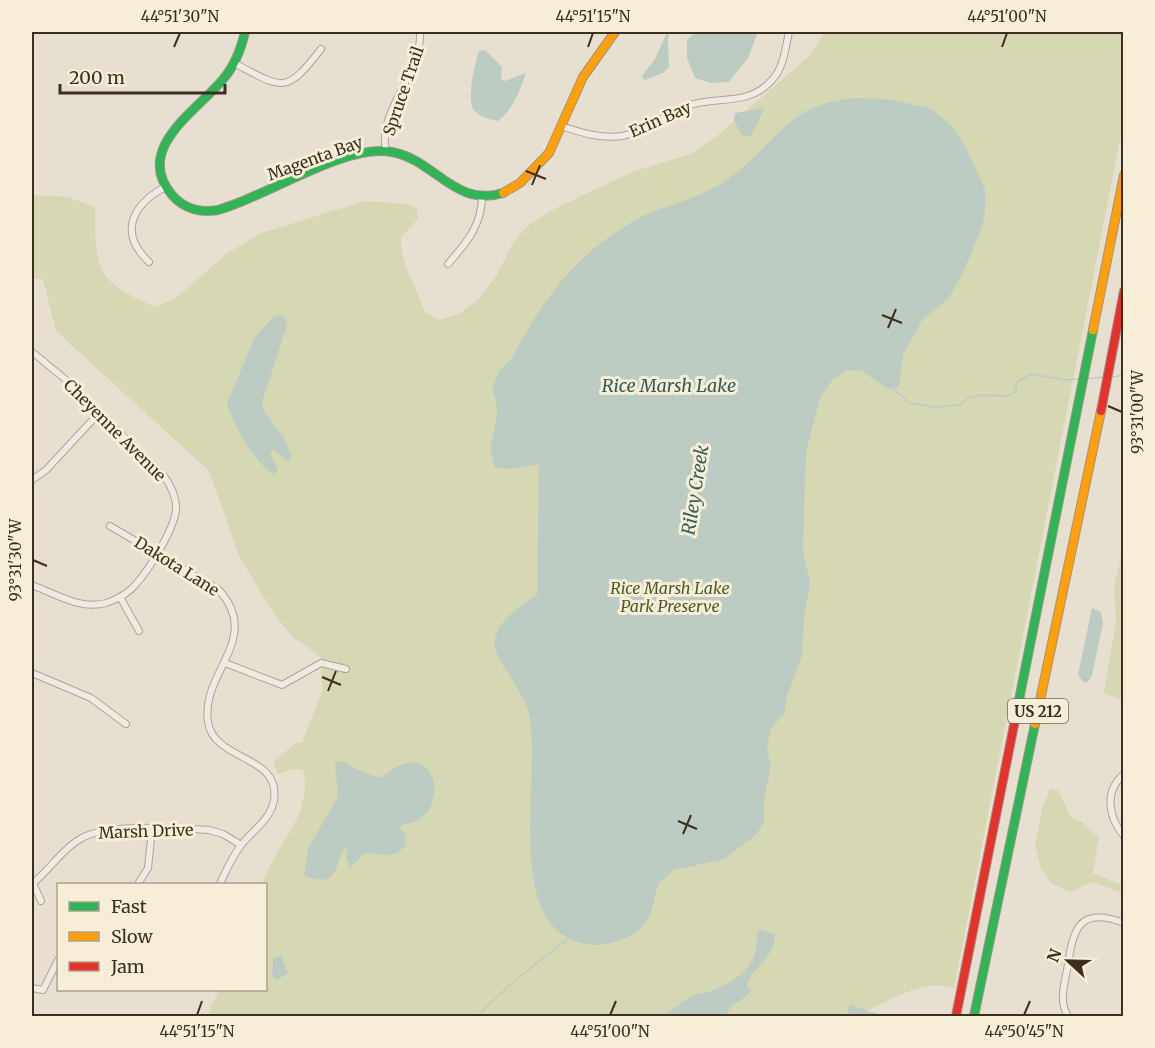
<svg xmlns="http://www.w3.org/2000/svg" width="1155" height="1048" font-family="Merriweather,serif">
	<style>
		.green { fill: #d6d7b3 }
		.water { fill: #bcccc2 }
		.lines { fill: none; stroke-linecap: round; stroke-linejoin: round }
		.stream { stroke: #bcccc2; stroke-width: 1.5 }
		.street-casing { stroke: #ada599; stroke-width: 8 }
		.fast-casing { stroke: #9c958a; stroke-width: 10 }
		.slow-casing { stroke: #9c958a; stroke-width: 10 }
		.jam-casing { stroke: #9c958a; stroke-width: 10 }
		.street { stroke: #efebe3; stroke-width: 6 }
		.fast { stroke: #30b455; stroke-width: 8 }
		.slow { stroke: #ff9f0a; stroke-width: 8 }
		.jam { stroke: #e5322d; stroke-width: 8 }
		.ticks { fill: none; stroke: #3d2e20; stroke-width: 2 }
		.labels { text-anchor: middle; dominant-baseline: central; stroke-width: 6; stroke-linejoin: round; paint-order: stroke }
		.shield { fill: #f7eed8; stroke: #756857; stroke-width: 1.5 }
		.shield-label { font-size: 15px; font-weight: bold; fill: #3d2e20 }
		.street-label { font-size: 16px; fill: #3d2e20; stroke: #f7eed8 }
		.park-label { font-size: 16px; font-style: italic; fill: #4d5a26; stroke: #f7eed8 }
		.water-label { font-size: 18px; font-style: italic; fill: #2f5d5a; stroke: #f7eed8 }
		.neatline { fill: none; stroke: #3d2e20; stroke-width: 2 }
		.ticks-label { font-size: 15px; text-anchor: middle; fill: #3d2e20 }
	</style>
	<rect width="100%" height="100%" fill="#e7e0d1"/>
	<path class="green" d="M 825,32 L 1123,32 L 1123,124 L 954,988 C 919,977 886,1005 854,1016 L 210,1016 L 211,1007 L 219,990 L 266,990 L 266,884 L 263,884 C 274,844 314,816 303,770 L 294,769 L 278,774 L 273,762 L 297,742 L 302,743 L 322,691 L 321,657 L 293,637 L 276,617 L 240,558 L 209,471 L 56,331 L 43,279 L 32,278 L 32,195 L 68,197 L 95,207 C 96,270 93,279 155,307 L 176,298 L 226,254 L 259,234 L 364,201 L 406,204 L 417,209 L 418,219 L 401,237 L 401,249 L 406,266 L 425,312 L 439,320 L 457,315 L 479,299 L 497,275 L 513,243 L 527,226 L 556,208 L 632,172 L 693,153 L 716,137 L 809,56 Z
		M 1123,550 L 1123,701 L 1104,693 L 1116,622 L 1114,586 Z
		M 1050,789 L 1058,790 L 1070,816 L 1083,823 L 1099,838 L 1093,873 L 1123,885 L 1123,893 L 1092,882 L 1070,892 L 1051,883 L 1041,869 L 1035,845 L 1042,808 Z"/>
	<path class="water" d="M 667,32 L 670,32 L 668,38 L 669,67 L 663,73 L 644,80 L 642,76 L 655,59 Z
		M 695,32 L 758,32 L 748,58 L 729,82 L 711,83 L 695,78 L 687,58 L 687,40 Z
		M 485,50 L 502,67 L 501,79 L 505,81 L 526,73 C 519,92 514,108 498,121 C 489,119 478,117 473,109 C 467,99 475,61 479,51 Z
		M 857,98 L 894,100 L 931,109 L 953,127 L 963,142 L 985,189 L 985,211 L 982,227 L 962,275 L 948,299 L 922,320 L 903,355 L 899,387 L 889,389 L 861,371 L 848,370 L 833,379 L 820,398 L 807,448 L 805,470 L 803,551 L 810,583 L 804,616 L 802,656 L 787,696 L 784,714 L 770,730 L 767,749 L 771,766 L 764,799 L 764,820 L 757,834 L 724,859 L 674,870 L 658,884 C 651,911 653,925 625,938 C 607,946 591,948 572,940 C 507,913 540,777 530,719 C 526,692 502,671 494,646 C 495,621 519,607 537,595 L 539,464 L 513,469 L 495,467 C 482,437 507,422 492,390 C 495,383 496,374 501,369 C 505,364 510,362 513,356 C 543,300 572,259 627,225 C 655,207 690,202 719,185 C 774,151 784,102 857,98 Z
		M 764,108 L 752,134 L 747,137 L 741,134 L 734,120 L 735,113 Z
		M 275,315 L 283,316 L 287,325 L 262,402 L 265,413 L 284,438 L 292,457 L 288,461 L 273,449 L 270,454 L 278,470 L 273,475 C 251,457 236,430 227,403 L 255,337 Z
		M 1092,608 L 1101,612 L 1103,623 L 1092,675 L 1089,681 L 1084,683 L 1078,675 Z
		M 343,761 L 360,771 L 379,778 C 390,773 397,764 409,763 C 439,760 442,804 421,818 C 415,823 406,823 399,827 L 405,834 L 406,845 C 389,863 382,851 363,854 L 350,869 L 346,856 L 348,849 L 343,849 C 335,873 333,888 304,875 L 308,849 L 338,796 L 335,763 Z
		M 760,929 L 775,934 C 774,963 747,969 747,987 L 752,988 C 748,1001 732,999 726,1016 L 658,1016 C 673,1013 680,1001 694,995 C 700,993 707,993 712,991 C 741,978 758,967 757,933 Z
		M 281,955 L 288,973 L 277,980 L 272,976 L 273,959 Z
		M 850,1005 L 881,1015 L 882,1016 L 851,1016 L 847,1010 Z"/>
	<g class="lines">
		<path class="stream" d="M 1111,377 L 1119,376 L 1124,372
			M 1087,379 L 1103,377
			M 892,388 L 910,403 L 935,407 L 960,405 L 968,398 L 980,395 L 1007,396 L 1016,391 L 1016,383 L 1031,374 L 1066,380 L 1079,379
			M 477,1016 L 513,982 L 570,937"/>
		<g class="street-casing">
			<path id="street" d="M 234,63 C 282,88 285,96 321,49
				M 564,127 C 583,133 601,139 622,136 C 646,132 662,116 684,107 C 713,95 747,107 770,82 C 784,69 785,49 789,32
				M 386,151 C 377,111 422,74 420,32
				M 149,262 C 118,233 132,205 165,187
				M 448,264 C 466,243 481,227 482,198
				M 32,352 L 65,379 L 164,476 C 171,486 177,497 176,510 C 174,529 150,568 137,583 C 130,592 118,599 106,603 C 81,610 55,594 32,585
				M 32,480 L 46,470 L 99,413
				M 110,526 L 219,590 C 263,639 200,673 208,722 C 214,762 281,754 274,800 C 271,819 253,830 242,844 C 232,856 226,871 220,884
				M 120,597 L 139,631
				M 225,663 L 282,685 L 321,663 L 346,669
				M 32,673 L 91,698 L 126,724
				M 1124,774 C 1104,791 1108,817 1124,836
				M 33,883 L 41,901
				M 32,884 C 49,871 61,850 80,839 C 106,823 177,828 209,830 L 223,834 L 241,845
				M 138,884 L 148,868 L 152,829
				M 32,988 L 43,990 L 58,960
				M 1068,1016 C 1059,1003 1064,985 1067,970 C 1073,931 1077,905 1124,923"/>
		</g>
		<g class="fast-casing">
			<path id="fast" d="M 245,32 C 241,49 235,65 224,78 C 200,109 132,148 172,195 C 184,209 201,213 218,210 C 266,197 345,143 392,152 C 435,160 455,208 503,193
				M 1014,725 L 1093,330
				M 974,1016 L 1035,724"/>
		</g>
		<g class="slow-casing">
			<path id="slow" d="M 503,193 L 520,183 L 549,153 L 583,77 L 615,32
				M 1093,330 L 1124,175
				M 1035,724 L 1101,411"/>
		</g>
		<g class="jam-casing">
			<path id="jam" d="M 1101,411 L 1124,291
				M 956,1016 L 1014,725"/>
		</g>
		<use href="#street" class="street"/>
		<use href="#fast" class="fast"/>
		<use href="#slow" class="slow"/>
		<use href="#jam" class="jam"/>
	</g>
	<path class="ticks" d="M 174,47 L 180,33M 588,47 L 593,33M 1002,47 L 1007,33M 526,171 L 546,179M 532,185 L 540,165M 882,315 L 902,323M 888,328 L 896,309M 1108,406 L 1122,412M 33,560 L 47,566M 322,677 L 341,685M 328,691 L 336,671M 678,821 L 697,829M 683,834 L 691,815M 197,1015 L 202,1001M 610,1015 L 616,1001M 1024,1015 L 1030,1001"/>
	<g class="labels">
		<rect class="shield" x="1008" y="699" width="60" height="24" rx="4.5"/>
		<g class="shield-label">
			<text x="1038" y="711">US 212</text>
		</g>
		<g class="street-label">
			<text transform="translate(403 91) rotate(-71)">Spruce Trail</text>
			<text transform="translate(660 119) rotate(-24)">Erin Bay</text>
			<text transform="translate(315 158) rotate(-20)">Magenta Bay</text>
			<text transform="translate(115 430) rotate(45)">Cheyenne Avenue</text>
			<text transform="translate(177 566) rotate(32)">Dakota Lane</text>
			<text transform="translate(146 831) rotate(-2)">Marsh Drive</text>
		</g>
		<g class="park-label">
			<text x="670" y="588">Rice Marsh Lake<tspan x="670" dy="18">Park Preserve</tspan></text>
		</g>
		<g class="water-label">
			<text x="669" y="385">Rice Marsh Lake</text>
			<text transform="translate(695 490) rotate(-81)">Riley Creek</text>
		</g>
	</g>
	<rect width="1155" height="1048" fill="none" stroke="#f7eed8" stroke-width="66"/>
	<rect x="57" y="883" width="210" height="108" fill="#f7eed8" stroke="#ada18e" stroke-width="1.5"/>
	<rect x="69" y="902" width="30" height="9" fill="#30b455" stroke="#ada18e" stroke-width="1.5"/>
	<text x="111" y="913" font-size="18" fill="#3d2e20">Fast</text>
	<rect x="69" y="932" width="30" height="9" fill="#ff9f0a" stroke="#ada18e" stroke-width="1.5"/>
	<text x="111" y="943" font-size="18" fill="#3d2e20">Slow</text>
	<rect x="69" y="962" width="30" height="9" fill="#e5322d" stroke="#ada18e" stroke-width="1.5"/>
	<text x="111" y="973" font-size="18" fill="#3d2e20">Jam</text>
	<g transform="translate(1068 961) rotate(292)" stroke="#f7eed8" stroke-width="4.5" paint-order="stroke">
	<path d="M0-4.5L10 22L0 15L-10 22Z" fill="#3d2e20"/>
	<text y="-9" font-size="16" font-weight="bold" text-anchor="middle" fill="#3d2e20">N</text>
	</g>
	<path d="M60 84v9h165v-9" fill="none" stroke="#3d2e20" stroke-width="3"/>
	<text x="69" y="84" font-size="18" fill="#3d2e20" stroke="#f7eed8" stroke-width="4.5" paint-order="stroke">200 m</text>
	<rect x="33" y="33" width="1089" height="982" class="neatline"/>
	<g class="ticks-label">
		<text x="180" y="22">44°51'30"N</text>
		<text x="593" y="22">44°51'15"N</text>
		<text x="1007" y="22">44°51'00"N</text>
		<text transform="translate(1138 412) rotate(-90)" y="5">93°31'00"W</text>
		<text transform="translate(16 560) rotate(-90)" y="5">93°31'30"W</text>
		<text x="197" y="1037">44°51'15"N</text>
		<text x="610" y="1037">44°51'00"N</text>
		<text x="1024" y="1037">44°50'45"N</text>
	</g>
</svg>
